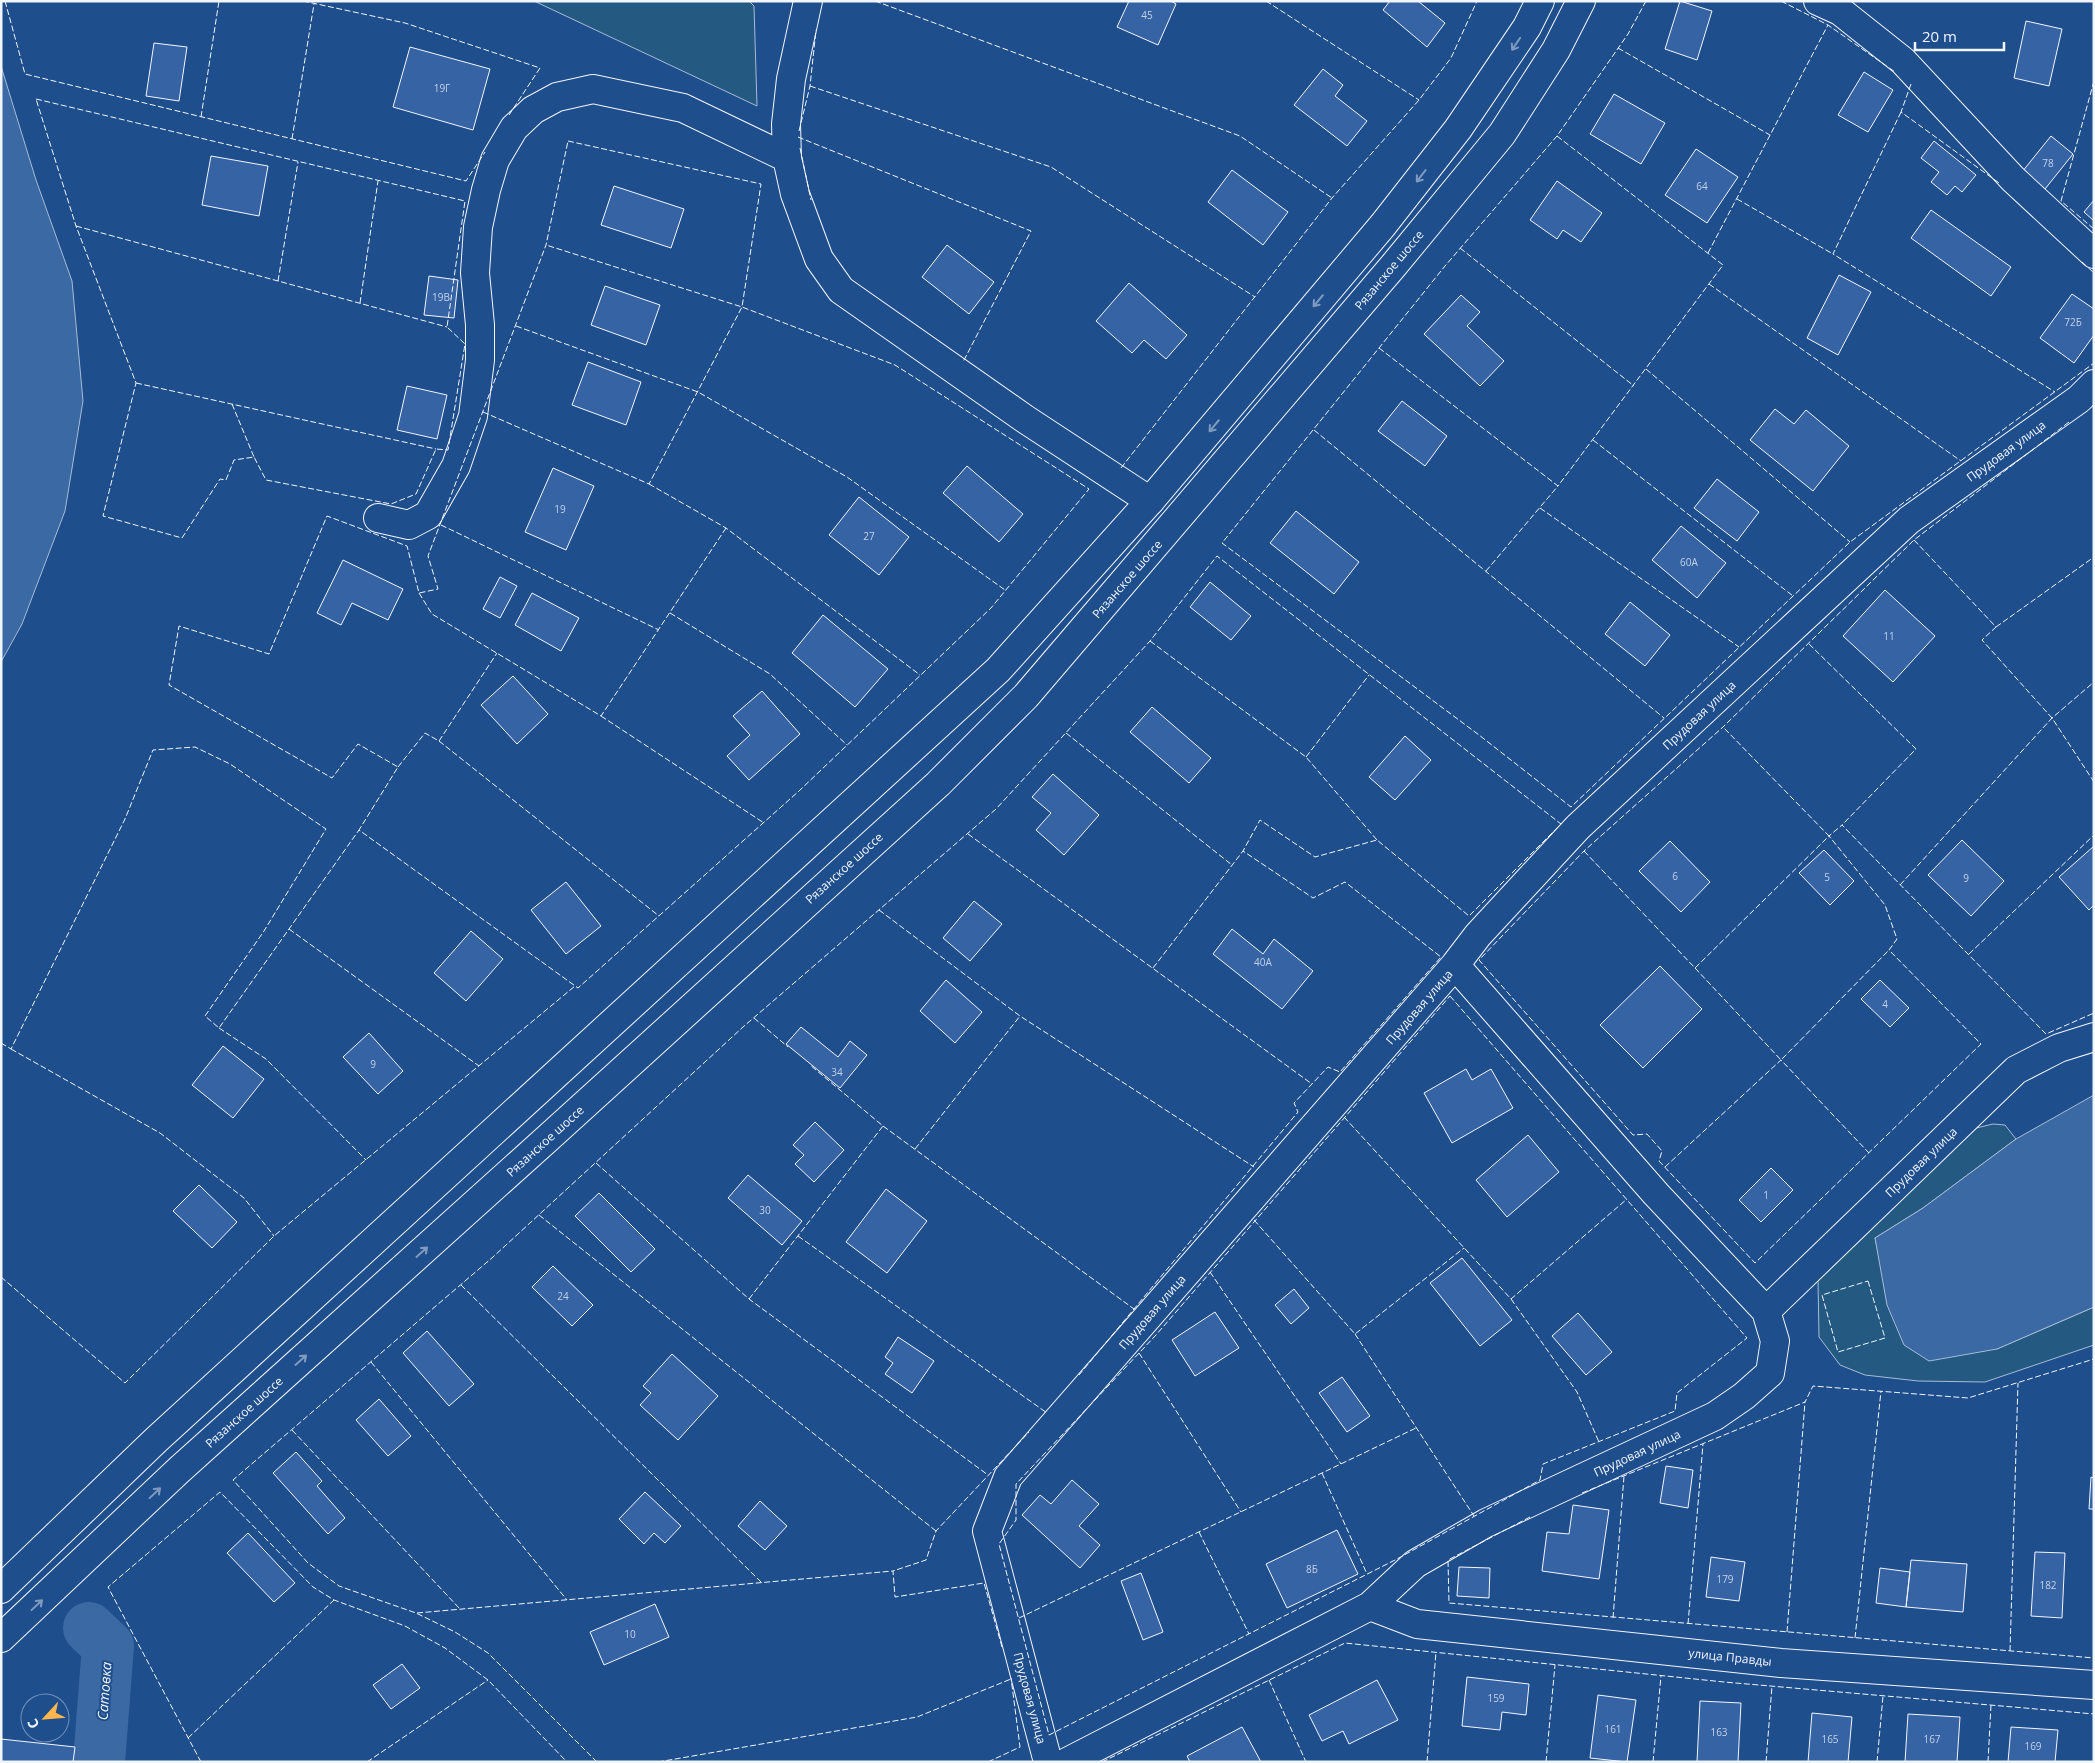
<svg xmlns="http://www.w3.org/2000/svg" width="2095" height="1763" font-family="'Open Sans',sans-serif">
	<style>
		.green { fill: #245a82; stroke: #a8bbd7 }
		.water { fill: #3b69a3; stroke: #a8bbd7 }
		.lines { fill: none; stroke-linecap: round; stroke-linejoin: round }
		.river { stroke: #3b69a3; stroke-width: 52 }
		.building { fill: #3563a3; stroke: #f2f6ff }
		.minor-casing { stroke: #f2f6ff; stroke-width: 30 }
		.major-casing { stroke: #f2f6ff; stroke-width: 30 }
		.minor { stroke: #1f4e8c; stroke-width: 28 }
		.major { stroke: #1f4e8c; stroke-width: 28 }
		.fence { stroke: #f2f6ff; stroke-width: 1; stroke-dasharray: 6 2.5; stroke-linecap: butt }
		.oneway { stroke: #7e9ac0 }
		.labels { text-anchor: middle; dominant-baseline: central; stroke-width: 4; stroke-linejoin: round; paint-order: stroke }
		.number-label { font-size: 10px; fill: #c3d1e8 }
		.street-label { font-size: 12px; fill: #f2f6ff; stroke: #1f4e8c }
		.water-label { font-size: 14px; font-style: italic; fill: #f2f6ff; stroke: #1f4e8c }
	</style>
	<rect width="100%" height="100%" fill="#1f4e8c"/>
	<path class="green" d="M 534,1 L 749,1 L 754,6 L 757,106 Z
		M 1993,1124 L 2005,1125 L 2016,1139 L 1923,1208 L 1875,1238 L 1882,1271 L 1997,1349 L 2094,1307 L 2094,1345 L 1985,1382 L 1918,1381 L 1865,1375 L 1840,1365 L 1819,1337 L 1818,1281 L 1906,1182 L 1964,1131 Z"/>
	<path class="water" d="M 1,66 L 36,180 L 72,281 L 83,401 L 65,511 L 22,624 L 1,662 Z
		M 2094,1095 L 2094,1307 L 1997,1349 L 1929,1361 L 1904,1345 L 1887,1305 L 1875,1238 L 1923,1208 L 2016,1139 Z"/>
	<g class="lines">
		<path class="river" d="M 89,1628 L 108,1646 L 99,1762"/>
	</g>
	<path class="building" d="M 1129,1 L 1171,1 L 1176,4 L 1158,45 L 1117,27 Z
		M 1390,1 L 1418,1 L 1445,23 L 1427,47 L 1383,10 Z
		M 1680,1 L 1712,11 L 1697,60 L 1665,49 Z
		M 2026,21 L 2062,29 L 2049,86 L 2014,78 Z
		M 154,43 L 187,47 L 179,101 L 146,96 Z
		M 410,47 L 490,69 L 473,130 L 393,107 Z
		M 1323,69 L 1343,85 L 1335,96 L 1367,121 L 1347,146 L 1294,105 Z
		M 1864,72 L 1893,90 L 1868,132 L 1838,115 Z
		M 1614,94 L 1665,123 L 1641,164 L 1590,134 Z
		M 2051,136 L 2073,154 L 2045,189 L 2022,172 Z
		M 1934,141 L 1976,175 L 1962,192 L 1955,186 L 1947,195 L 1931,182 L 1939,172 L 1921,158 Z
		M 1696,149 L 1738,177 L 1707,223 L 1665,195 Z
		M 211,156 L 268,166 L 259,216 L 202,205 Z
		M 1232,170 L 1288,212 L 1263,245 L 1208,202 Z
		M 1557,181 L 1602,213 L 1581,242 L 1563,230 L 1557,239 L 1530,220 Z
		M 614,186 L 684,209 L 671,248 L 601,225 Z
		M 2094,200 L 2094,221 L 2084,212 Z
		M 1931,210 L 2011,267 L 1991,296 L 1911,238 Z
		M 947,245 L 994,282 L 969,314 L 922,277 Z
		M 1839,275 L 1871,292 L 1838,355 L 1807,338 Z
		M 429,276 L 458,280 L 454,318 L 424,315 Z
		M 1129,283 L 1187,335 L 1166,359 L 1144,340 L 1132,353 L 1096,321 Z
		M 605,286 L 660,305 L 646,345 L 591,325 Z
		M 2072,294 L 2094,309 L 2094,335 L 2074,363 L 2040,338 Z
		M 1461,295 L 1480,312 L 1467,326 L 1504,361 L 1480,386 L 1424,334 Z
		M 588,362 L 641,382 L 626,425 L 572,405 Z
		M 407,386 L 447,395 L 437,439 L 397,430 Z
		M 1402,401 L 1447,436 L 1425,466 L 1378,431 Z
		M 1775,409 L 1794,424 L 1806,410 L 1849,446 L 1813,491 L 1750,440 Z
		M 967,466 L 1023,514 L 999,542 L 943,493 Z
		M 553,468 L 594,486 L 566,550 L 525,532 Z
		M 1717,479 L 1759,512 L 1737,541 L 1694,508 Z
		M 859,497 L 909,537 L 879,575 L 829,535 Z
		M 1296,511 L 1359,562 L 1334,594 L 1270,543 Z
		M 1681,526 L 1726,563 L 1697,598 L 1652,560 Z
		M 343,560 L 403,589 L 388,620 L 352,603 L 341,625 L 317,613 Z
		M 500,577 L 517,586 L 500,618 L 483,609 Z
		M 1210,582 L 1251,616 L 1231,640 L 1190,607 Z
		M 1885,590 L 1935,636 L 1893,682 L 1843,636 Z
		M 532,593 L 579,618 L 561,651 L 515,625 Z
		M 1630,602 L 1670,635 L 1645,666 L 1605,634 Z
		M 823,615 L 888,669 L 855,707 L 792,653 Z
		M 513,676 L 548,714 L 517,744 L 481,705 Z
		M 762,691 L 800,734 L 749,780 L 727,756 L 750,735 L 733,716 Z
		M 1152,707 L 1211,758 L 1189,783 L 1130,732 Z
		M 1405,736 L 1431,760 L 1395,800 L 1369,777 Z
		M 1053,774 L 1099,815 L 1064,855 L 1036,830 L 1051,813 L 1032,797 Z
		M 1962,840 L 2004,881 L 1971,916 L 1928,875 Z
		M 1670,841 L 1710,882 L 1681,912 L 1639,871 Z
		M 2094,846 L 2094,905 L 2089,910 L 2059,877 Z
		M 1824,850 L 1854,881 L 1830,905 L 1799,873 Z
		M 566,882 L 601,926 L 566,954 L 531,910 Z
		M 974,901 L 1002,924 L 970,961 L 943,938 Z
		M 1232,929 L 1263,954 L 1274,939 L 1313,971 L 1282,1009 L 1213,954 Z
		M 471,931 L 503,959 L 466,1001 L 434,973 Z
		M 1660,966 L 1702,1009 L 1643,1068 L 1600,1025 Z
		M 946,980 L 982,1012 L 955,1043 L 920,1011 Z
		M 1880,980 L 1909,1008 L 1890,1027 L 1861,999 Z
		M 801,1027 L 838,1057 L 850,1041 L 867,1055 L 840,1088 L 786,1044 Z
		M 369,1033 L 403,1071 L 378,1094 L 343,1057 Z
		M 223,1046 L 264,1079 L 233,1118 L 192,1085 Z
		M 1466,1069 L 1472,1080 L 1491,1069 L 1513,1108 L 1452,1143 L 1424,1093 Z
		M 815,1122 L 844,1150 L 814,1182 L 795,1164 L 804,1155 L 793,1145 Z
		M 1528,1135 L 1559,1172 L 1507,1217 L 1476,1180 Z
		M 1771,1168 L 1793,1190 L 1761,1222 L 1739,1200 Z
		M 748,1175 L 802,1221 L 782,1245 L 728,1198 Z
		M 199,1185 L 237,1222 L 212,1248 L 173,1211 Z
		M 886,1189 L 927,1221 L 887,1273 L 846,1242 Z
		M 599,1193 L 655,1249 L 631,1272 L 575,1216 Z
		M 1462,1258 L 1512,1320 L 1480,1346 L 1430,1283 Z
		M 553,1266 L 593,1305 L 572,1326 L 532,1287 Z
		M 1294,1289 L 1309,1308 L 1291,1324 L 1275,1305 Z
		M 1215,1312 L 1239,1348 L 1195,1376 L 1172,1340 Z
		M 1578,1313 L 1612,1352 L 1586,1375 L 1552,1336 Z
		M 427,1331 L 474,1384 L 449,1406 L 403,1353 Z
		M 898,1337 L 934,1361 L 912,1393 L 885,1374 L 893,1363 L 885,1357 Z
		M 672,1354 L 718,1396 L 678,1440 L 640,1405 L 651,1393 L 643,1386 Z
		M 1342,1377 L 1370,1416 L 1347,1432 L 1319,1393 Z
		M 379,1399 L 411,1436 L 388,1456 L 356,1420 Z
		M 296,1452 L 322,1481 L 317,1486 L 345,1518 L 328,1534 L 273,1473 Z
		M 1666,1466 L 1693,1470 L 1688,1508 L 1660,1503 Z
		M 2091,1477 L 2094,1478 L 2094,1509 L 2089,1509 Z
		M 1072,1480 L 1099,1504 L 1079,1526 L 1100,1545 L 1080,1568 L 1022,1515 L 1040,1495 L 1051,1504 Z
		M 645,1492 L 681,1526 L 665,1543 L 654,1533 L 644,1544 L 619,1519 Z
		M 760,1501 L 787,1526 L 765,1550 L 738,1526 Z
		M 1573,1505 L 1609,1510 L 1599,1579 L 1542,1571 L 1547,1532 L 1569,1534 Z
		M 1337,1530 L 1358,1574 L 1287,1608 L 1266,1564 Z
		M 248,1533 L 295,1583 L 274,1602 L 227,1553 Z
		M 2035,1552 L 2065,1553 L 2062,1618 L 2031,1616 Z
		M 1711,1557 L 1745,1562 L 1739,1601 L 1706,1597 Z
		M 1911,1560 L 1967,1564 L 1963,1612 L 1906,1607 Z
		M 1459,1567 L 1490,1568 L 1489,1598 L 1457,1596 Z
		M 1880,1568 L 1910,1572 L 1906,1607 L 1876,1603 Z
		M 1141,1573 L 1163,1632 L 1143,1640 L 1121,1581 Z
		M 655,1604 L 669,1637 L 604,1665 L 590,1632 Z
		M 402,1664 L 420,1688 L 391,1709 L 373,1685 Z
		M 1467,1677 L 1529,1684 L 1526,1715 L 1502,1712 L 1500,1730 L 1462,1726 Z
		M 1377,1680 L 1398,1720 L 1349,1744 L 1343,1731 L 1322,1741 L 1309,1715 Z
		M 1598,1695 L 1636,1700 L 1627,1762 L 1590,1758 Z
		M 1700,1701 L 1741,1703 L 1738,1762 L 1697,1762 Z
		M 1812,1713 L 1852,1717 L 1848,1762 L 1808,1762 Z
		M 1908,1714 L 1960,1717 L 1957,1762 L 1905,1762 Z
		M 1242,1727 L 1261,1762 L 1190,1762 L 1187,1756 Z
		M 2011,1727 L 2058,1730 L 2055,1762 L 2008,1762 Z
		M 1,1739 L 75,1747 L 73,1762 L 1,1762 Z"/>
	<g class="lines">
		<g class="minor-casing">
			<path id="minor" d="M 808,1 L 791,79 L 786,124 L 787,158 L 795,194 L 819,259 L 841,290 L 1025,419 L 1150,501
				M 1818,1 L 1840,11 L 1903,61 L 2013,179 L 2094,254
				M 378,518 L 409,525 L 428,515 L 456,466 L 473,416 L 480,360 L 480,325 L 475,273 L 478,227 L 486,190 L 495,160 L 514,128 L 533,110 L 557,97 L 593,89 L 683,108 L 787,158
				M 1766,1311 L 2016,1070 L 2059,1048 L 2094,1037
				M 1370,1606 L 1417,1624 L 1781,1663 L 2094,1685
				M 1048,1762 L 987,1531 L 1008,1477 L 1455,965 L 1478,935 L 1578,827 L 1909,520 L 2079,399 L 2094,384
				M 1067,1762 L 1370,1606 L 1415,1564 L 1486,1523 L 1715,1416 L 1744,1396 L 1770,1373 L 1775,1341 L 1766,1311 L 1656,1194 L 1455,965"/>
		</g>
		<g class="major-casing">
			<path id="major" d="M 1,1589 L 156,1440 L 998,670 L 1150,501 L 1383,225 L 1458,129 L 1527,27 L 1540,1
				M 1,1638 L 179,1470 L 548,1138 L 938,784 L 1026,696 L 1394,265 L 1502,134 L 1556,50 L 1581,1"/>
		</g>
		<use href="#minor" class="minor"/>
		<use href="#major" class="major"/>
		<path class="fence" d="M 5,1 L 25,74 L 466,181 L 485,152
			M 303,1 L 405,23 L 540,68 L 509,115
			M 875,1 L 1240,136 L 1332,198
			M 1266,1 L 1419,100
			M 1646,1 L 1628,34 L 1557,136 L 1445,266 L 1222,543 L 1479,735 L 1571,807 L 1850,542 L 2094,363
			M 1781,1 L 1828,25 L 1895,72
			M 1857,1 L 1864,1
			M 1618,48 L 1770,135
			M 2094,81 L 2061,201 L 2094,229
			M 1911,84 L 1901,112 L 1999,183
			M 810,86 L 1051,167 L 1255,297
			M 36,99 L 465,201 L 447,327 L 465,344 L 448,450 L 436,449 L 416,494 L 391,504 L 266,480 L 254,457 L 234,460 L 226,480 L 220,479 L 182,538 L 103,516 L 136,383 L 76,226 Z
			M 1901,112 L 1833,254 L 2055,392
			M 201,117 L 219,1
			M 799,131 L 810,86 L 816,30
			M 1557,136 L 1723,265 L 1558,486
			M 798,137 L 1031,231 L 963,362
			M 292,139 L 314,4
			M 568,141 L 761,184 L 742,307 L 895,365 L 1089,489 L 991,608 L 799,791 L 578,988 L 359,830 L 398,767 L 358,744 L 332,778 L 169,685 L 179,626 L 269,654 L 327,516 L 407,546 L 419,593 L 438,589 L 428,556 L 546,245 Z
			M 800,148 L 811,200
			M 1737,199 L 1833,254
			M 76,226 L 447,327
			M 1460,248 L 1634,386
			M 1708,253 L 1828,25
			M 2082,262 L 2094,273
			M 278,281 L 298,162
			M 1709,284 L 1961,461
			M 360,303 L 378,181
			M 516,326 L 698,392 L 847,477 L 1005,590
			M 1379,348 L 1558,486 L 1486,571
			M 1646,369 L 1850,542
			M 136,383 L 436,449
			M 232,404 L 254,457
			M 483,412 L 649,484 L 742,307 L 546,245
			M 2069,422 L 1914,540 L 1723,727 L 1584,851 L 1479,960 L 1633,1135 L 1647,1134 L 1662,1151 L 1659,1161 L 1755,1263 L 1981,1044 L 1889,950 L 1897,939 L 1885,905 L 1829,836 L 1842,825 L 2046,1034 L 2094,1013
			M 1314,430 L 1664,718
			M 1593,440 L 1793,596
			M 1121,468 L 1332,198 L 1419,100 L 1451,58 L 1477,1
			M 649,484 L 726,528 L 920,675
			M 1540,508 L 1739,647
			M 441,525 L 659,630
			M 1914,540 L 1996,627 L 1982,640 L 2052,718 L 2094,782
			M 419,593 L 432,614 L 601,716 L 726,528
			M 670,613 L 770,674 L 847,745
			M 1996,627 L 2094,557
			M 1150,641 L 1306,757 L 1377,840
			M 1809,644 L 1916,749 L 1842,825
			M 601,716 L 764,823
			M 1066,733 L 1232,865
			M 439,741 L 659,916
			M 1306,757 L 1369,675
			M 398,767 L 425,733 L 439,741 L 497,653
			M 968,834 L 1312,1084
			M 1584,851 L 1695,968 L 1829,836 L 1723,727
			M 1900,885 L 2052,718 L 2094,682
			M 879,910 L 1020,1016 L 1254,1167
			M 289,929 L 479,1066
			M 1969,954 L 2094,835
			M 1153,968 L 1243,851
			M 1695,968 L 1781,1060 L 1889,950
			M 1450,996 L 1747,1338 L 1677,1393 L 1675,1411 L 1543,1464 L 1540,1480 L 1397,1559 L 1049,1735 L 999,1544 L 1016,1520 L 1016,1484 L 1156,1335 Z
			M 754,1018 L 788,1047
			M 219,1028 L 266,1059 L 366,1160
			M 1,1043 L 11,1049 L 125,819 L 153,750 L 195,747 L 230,764 L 326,829 L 264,931 L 205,1016 L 219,1028 L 359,830
			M 11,1049 L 160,1133 L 244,1198 L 274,1236
			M 1344,1117 L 1511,1299 L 1627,1199
			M 883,1126 L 1134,1309
			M 915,1149 L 1020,1016
			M 596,1163 L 749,1299 L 988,1475
			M 1665,1167 L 1781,1060 L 1869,1153
			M 539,1215 L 936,1531
			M 1254,1220 L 1355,1334 L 1464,1248
			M 798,1236 L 1047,1413
			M 1210,1272 L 1341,1464
			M 1,1277 L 125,1383 L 274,1236 L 575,986
			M 1868,1281 L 1885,1338 L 1838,1352 L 1822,1295 Z
			M 461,1285 L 762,1583
			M 749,1299 L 883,1126 L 810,1065
			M 1511,1299 L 1577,1392 L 1599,1442
			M 1355,1334 L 1474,1516
			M 1139,1353 L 1241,1512
			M 371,1362 L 567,1600
			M 292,1430 L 460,1609
			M 1322,1473 L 1367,1574
			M 1582,1493 L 1805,1402 L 1813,1386 L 1968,1398 L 2094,1359
			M 1530,1517 L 1448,1560 L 1449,1603 L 2094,1658
			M 1199,1532 L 1249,1634
			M 417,1613 L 893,1571
			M 1019,1618 L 1416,1428
			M 1613,1618 L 1624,1476
			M 1688,1624 L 1703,1444
			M 1787,1632 L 1805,1402
			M 1855,1638 L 1881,1391
			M 1002,1647 L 984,1583 L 895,1597 L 893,1571 L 926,1560 L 936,1531 L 1029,1432
			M 2010,1651 L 2018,1383
			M 1269,1680 L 1306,1762
			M 188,1738 L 334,1600
			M 201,1762 L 108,1587 L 220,1492 L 313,1587 L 334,1600 L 405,1626 L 445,1648 L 488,1680 L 567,1762
			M 367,1762 L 488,1680
			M 597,1762 L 488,1653 L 455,1632 L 416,1613 L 339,1586 L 308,1563 L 233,1480 L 493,1257 L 743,1027 L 996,809 L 1150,641 L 1217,556 L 1561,824 L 1469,916 L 1377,840 L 1315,857 L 1260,820 L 1243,851 L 1313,898 L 1345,882 L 1441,957 L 1340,1072 L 1328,1067 L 1294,1103 L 1298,1112 L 1079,1375
			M 658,1762 L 917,1717 L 1011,1679
			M 988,1762 L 1020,1747 L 1011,1678
			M 1102,1762 L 1345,1643 L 1724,1682 L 2094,1714
			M 1427,1762 L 1436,1652
			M 1546,1762 L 1555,1665
			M 1653,1762 L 1661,1676
			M 1766,1762 L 1772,1686
			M 1877,1762 L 1883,1696
			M 1988,1762 L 1991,1705"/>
	</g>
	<defs><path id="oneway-shaft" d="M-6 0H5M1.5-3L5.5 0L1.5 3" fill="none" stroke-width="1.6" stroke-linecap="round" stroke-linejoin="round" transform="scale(1.25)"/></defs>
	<g class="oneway">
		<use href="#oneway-shaft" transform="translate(1516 44) rotate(124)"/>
		<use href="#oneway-shaft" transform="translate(1421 176) rotate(128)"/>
		<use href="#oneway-shaft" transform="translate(1318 301) rotate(130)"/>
		<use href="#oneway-shaft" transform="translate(1214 426) rotate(130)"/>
		<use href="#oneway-shaft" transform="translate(422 1252) rotate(-42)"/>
		<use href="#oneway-shaft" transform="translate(301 1360) rotate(-42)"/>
		<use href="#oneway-shaft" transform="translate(155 1493) rotate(-43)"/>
		<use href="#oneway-shaft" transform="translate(37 1605) rotate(-43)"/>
	</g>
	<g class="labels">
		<g class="number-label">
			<text x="1147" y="15">45</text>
			<text x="442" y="88">19Г</text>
			<text x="2048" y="163">78</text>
			<text x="1702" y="186">64</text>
			<text x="441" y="297">19В</text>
			<text x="2073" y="322">72Б</text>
			<text x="560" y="509">19</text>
			<text x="869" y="536">27</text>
			<text x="1689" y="562">60А</text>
			<text x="1889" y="636">11</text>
			<text x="1675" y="876">6</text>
			<text x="1827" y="877">5</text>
			<text x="1966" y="878">9</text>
			<text x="1263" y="962">40А</text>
			<text x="1885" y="1004">4</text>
			<text x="373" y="1064">9</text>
			<text x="837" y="1072">34</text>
			<text x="1766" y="1195">1</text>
			<text x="765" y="1210">30</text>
			<text x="563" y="1296">24</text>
			<text x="1312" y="1569">8Б</text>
			<text x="1725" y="1579">179</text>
			<text x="2048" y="1585">182</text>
			<text x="630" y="1634">10</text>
			<text x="1496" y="1698">159</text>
			<text x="1613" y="1729">161</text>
			<text x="1719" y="1732">163</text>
			<text x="1830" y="1739">165</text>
			<text x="1932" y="1739">167</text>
			<text x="2033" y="1746">169</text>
		</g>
		<g class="street-label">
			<text transform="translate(1389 270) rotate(-50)">Рязанское шоссе</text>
			<text transform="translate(2006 451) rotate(-36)">Прудовая улица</text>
			<text transform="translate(1127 579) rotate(-49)">Рязанское шоссе</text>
			<text transform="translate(1699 715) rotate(-43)">Прудовая улица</text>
			<text transform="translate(844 868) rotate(-42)">Рязанское шоссе</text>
			<text transform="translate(1419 1007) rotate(-49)">Прудовая улица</text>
			<text transform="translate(545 1141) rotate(-42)">Рязанское шоссе</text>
			<text transform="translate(1921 1162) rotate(-44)">Прудовая улица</text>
			<text transform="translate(1152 1312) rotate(-49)">Прудовая улица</text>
			<text transform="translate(244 1412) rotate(-42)">Рязанское шоссе</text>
			<text transform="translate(1637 1453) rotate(-25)">Прудовая улица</text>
			<text transform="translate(1730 1657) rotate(6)">улица Правды</text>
			<text transform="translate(1030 1698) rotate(75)">Прудовая улица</text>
		</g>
		<g class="water-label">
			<text transform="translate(104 1691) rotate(-86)">Сатовка</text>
		</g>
	</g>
	<rect width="2095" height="1763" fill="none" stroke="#f2f6ff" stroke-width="5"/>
	<g transform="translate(45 1718) rotate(244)"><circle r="24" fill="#1f4e8c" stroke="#7391ba"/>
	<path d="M0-4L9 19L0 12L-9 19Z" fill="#ffb74d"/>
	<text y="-8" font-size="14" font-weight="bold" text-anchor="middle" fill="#f2f6ff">С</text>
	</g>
	<path d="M1915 42v8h89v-8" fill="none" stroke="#f2f6ff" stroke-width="2.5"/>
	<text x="1922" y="42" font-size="15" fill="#f2f6ff" stroke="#1f4e8c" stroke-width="4" paint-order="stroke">20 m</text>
</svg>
